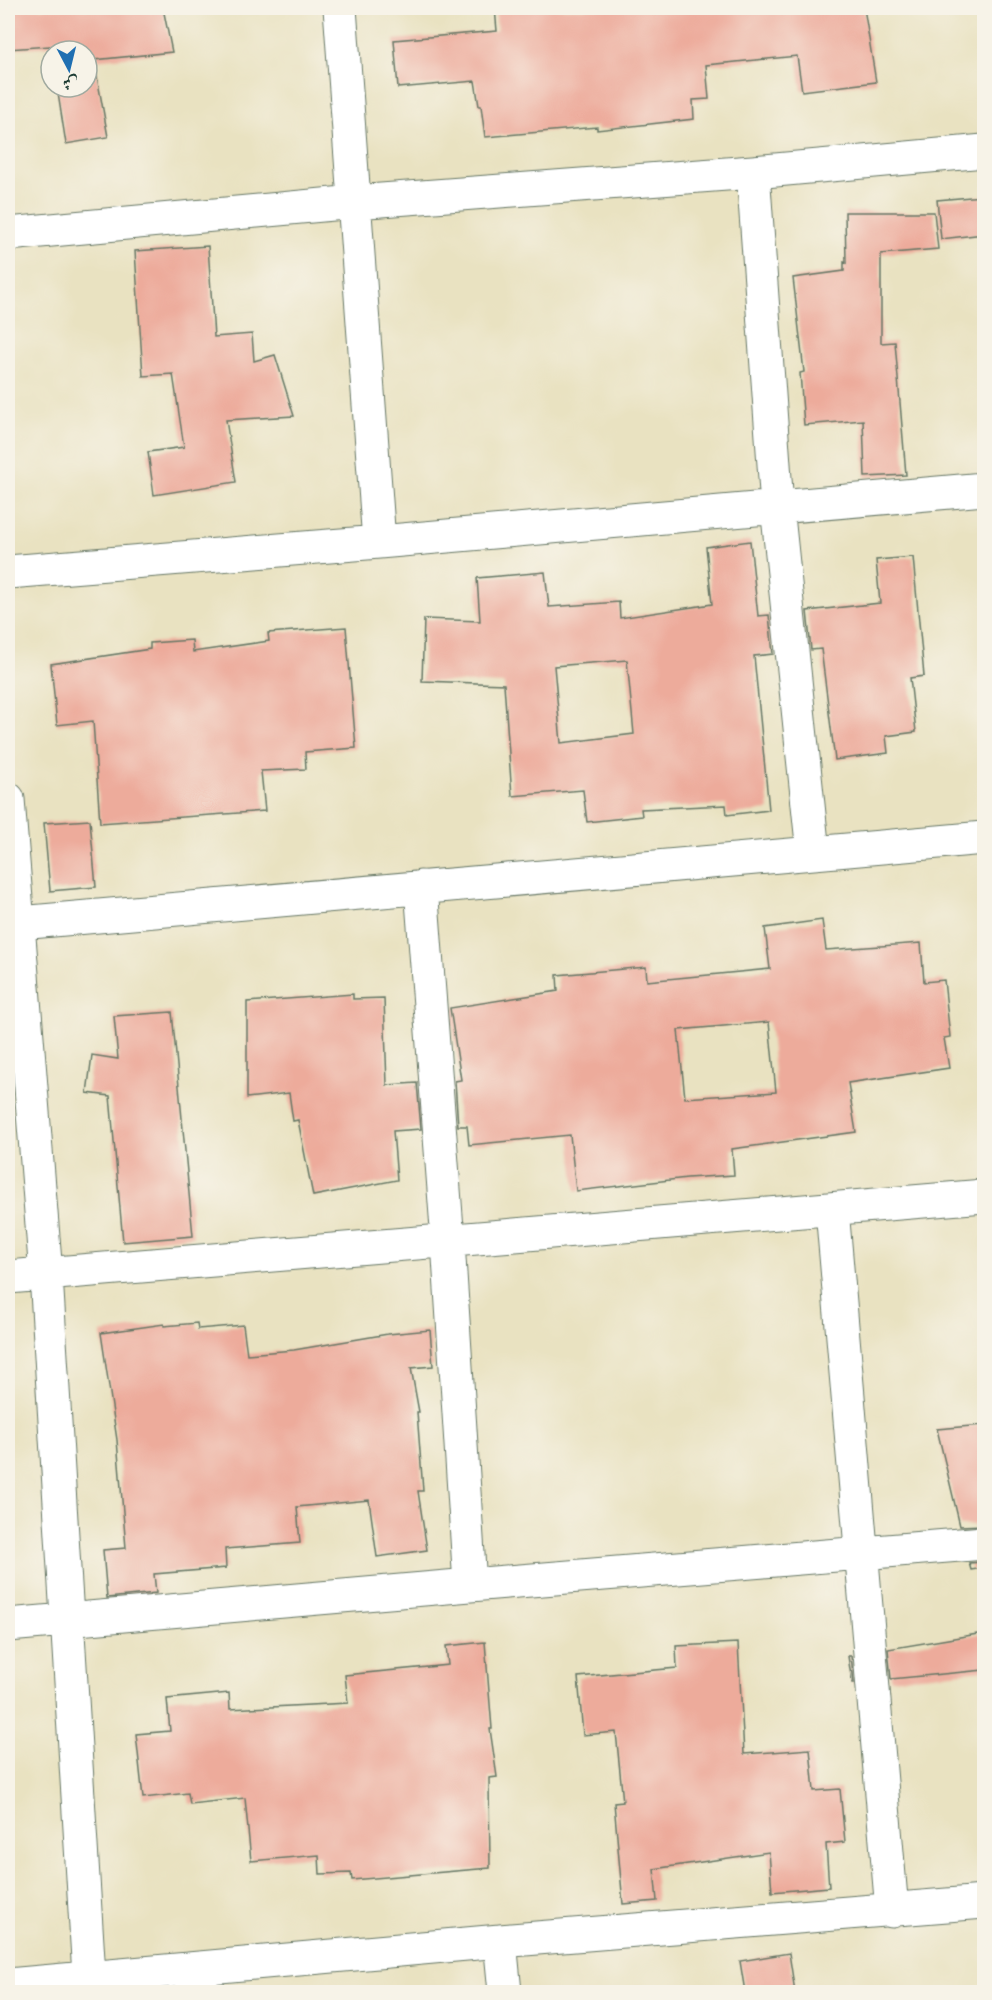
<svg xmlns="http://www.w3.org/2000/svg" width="992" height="2000" font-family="'EB Garamond',Amiri,serif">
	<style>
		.building { fill: #edab9b; fill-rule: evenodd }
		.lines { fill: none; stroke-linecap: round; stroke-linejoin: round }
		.minor-casing { stroke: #667765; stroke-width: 35 }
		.minor { stroke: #fff; stroke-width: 33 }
	</style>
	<rect width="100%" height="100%" fill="#f7f3e8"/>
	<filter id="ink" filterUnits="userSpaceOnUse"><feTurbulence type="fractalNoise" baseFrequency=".0167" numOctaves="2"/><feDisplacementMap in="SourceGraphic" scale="12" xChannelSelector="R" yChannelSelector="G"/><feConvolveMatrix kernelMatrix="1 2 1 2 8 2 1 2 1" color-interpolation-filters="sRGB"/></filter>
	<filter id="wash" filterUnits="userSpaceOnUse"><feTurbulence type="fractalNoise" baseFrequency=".008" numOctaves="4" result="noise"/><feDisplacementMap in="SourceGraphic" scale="24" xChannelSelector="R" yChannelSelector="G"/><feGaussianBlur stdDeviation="1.35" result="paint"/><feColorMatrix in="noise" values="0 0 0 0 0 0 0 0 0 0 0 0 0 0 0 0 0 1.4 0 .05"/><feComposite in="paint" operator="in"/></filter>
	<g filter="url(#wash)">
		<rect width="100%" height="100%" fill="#e9e2c1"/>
		<g id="blocks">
			<path class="building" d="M 35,8 L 163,8 L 172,52 L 94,60 L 108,137 L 66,144 L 57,87 L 87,87 L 87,51 L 51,51 L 50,46 L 8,49 L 8,10 Z
				M 495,8 L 864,8 L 876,82 L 802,91 L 797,56 L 706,65 L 709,99 L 693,100 L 694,119 L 597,130 L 597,127 L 485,137 L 481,106 L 479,106 L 475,81 L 398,88 L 394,40 L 497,31 Z
				M 982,196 L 984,234 L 941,239 L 937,200 Z
				M 845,212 L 934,212 L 938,249 L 881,254 L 881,343 L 895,342 L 906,475 L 865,477 L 863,420 L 804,425 L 800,373 L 804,372 L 793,278 L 844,271 L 844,262 L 846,263 Z
				M 208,246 L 214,337 L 252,334 L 254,361 L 275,355 L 294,416 L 226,420 L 236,482 L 154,495 L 148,452 L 184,447 L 173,374 L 143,376 L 135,251 Z
				M 750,541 L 758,616 L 769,615 L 773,654 L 754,656 L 769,810 L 727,815 L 726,805 L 641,809 L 642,816 L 587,822 L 583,790 L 512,796 L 504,684 L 422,681 L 424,619 L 480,621 L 477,578 L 545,572 L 549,607 L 619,602 L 620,618 L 712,604 L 706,547 ZM 627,660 L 634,734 L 561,743 L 554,666 Z
				M 913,557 L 924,676 L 910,678 L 916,732 L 886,736 L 888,753 L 835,760 L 821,649 L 811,650 L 807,611 L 880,603 L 876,560 Z
				M 346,627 L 356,748 L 305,752 L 306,769 L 261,771 L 265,811 L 100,823 L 93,721 L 57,725 L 51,664 L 150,649 L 150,643 L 192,640 L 193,652 L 269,641 L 268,633 Z
				M 90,820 L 96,887 L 50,891 L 44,823 Z
				M 822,920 L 826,950 L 921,943 L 924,982 L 944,980 L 950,1037 L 944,1038 L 949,1068 L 848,1083 L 856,1132 L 732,1149 L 734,1175 L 687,1178 L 576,1191 L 570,1135 L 469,1145 L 467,1126 L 458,1126 L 455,1081 L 461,1080 L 450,1008 L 558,991 L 557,975 L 646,967 L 647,981 L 770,969 L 765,928 ZM 769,1022 L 776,1092 L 685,1098 L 678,1030 Z
				M 353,994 L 353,999 L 384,998 L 387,1085 L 417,1083 L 421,1129 L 393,1131 L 397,1180 L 313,1196 L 298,1120 L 293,1121 L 289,1093 L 247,1098 L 247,1002 Z
				M 172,1012 L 193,1236 L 123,1242 L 110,1096 L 87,1093 L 92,1055 L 118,1059 L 114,1016 Z
				M 197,1323 L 198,1329 L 243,1325 L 247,1354 L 294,1350 L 388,1334 L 430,1330 L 433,1366 L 411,1368 L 419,1412 L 417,1412 L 423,1491 L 418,1491 L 427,1550 L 377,1557 L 369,1500 L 297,1507 L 300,1543 L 225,1549 L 226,1568 L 154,1574 L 156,1593 L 107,1598 L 103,1550 L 126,1548 L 117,1440 L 101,1333 L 164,1324 L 164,1326 Z
				M 983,1425 L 984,1525 L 960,1526 L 937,1429 Z
				M 984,1562 L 984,1568 L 971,1570 L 969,1563 Z
				M 984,1633 L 984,1670 L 891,1679 L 888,1649 Z
				M 485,1642 L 492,1729 L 490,1729 L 497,1777 L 489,1778 L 490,1868 L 352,1880 L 351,1873 L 320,1874 L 319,1855 L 251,1861 L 245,1798 L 190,1804 L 188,1793 L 143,1798 L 136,1734 L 170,1731 L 167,1699 L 229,1693 L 230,1709 L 348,1703 L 345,1675 L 448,1665 L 446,1646 Z
				M 738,1643 L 744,1754 L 810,1749 L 814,1791 L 840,1789 L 845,1842 L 826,1844 L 829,1887 L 772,1892 L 769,1852 L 654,1869 L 657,1901 L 623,1904 L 614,1803 L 623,1802 L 616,1732 L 583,1735 L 578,1677 L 677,1668 L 676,1646 Z
				M 848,1656 L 851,1656 L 854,1683 L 852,1683 Z
				M 789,1953 L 795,1992 L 745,1992 L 740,1961 Z"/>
		</g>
	</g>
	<g filter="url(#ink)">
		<use href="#blocks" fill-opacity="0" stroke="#667765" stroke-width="1.5"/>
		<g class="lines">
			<g class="minor-casing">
				<path id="minor" d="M 340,8 L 379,542
					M 753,172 L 777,506 L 813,853
					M 8,234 L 355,202 L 753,172 L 984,151
					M 8,572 L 379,542 L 984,489
					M 8,799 L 46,1275 L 90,1992
					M 421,887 L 448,1242 L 470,1585
					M 8,924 L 984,838
					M 832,1209 L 892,1911
					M 8,1277 L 984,1196
					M 8,1625 L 470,1585 L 984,1543
					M 500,1941 L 505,1992
					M 8,1985 L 500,1941 L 984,1902"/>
			</g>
			<use href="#minor" class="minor"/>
		</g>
	</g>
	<rect width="992" height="2000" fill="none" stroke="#f7f3e8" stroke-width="30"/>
	<g transform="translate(69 69) rotate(173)"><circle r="28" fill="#f7f3e8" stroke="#a1aaa0" stroke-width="1.5"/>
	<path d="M0-4.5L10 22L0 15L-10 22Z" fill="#1f6fb2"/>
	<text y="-9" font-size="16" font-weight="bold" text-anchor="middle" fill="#1f3d34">ش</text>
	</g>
</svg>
